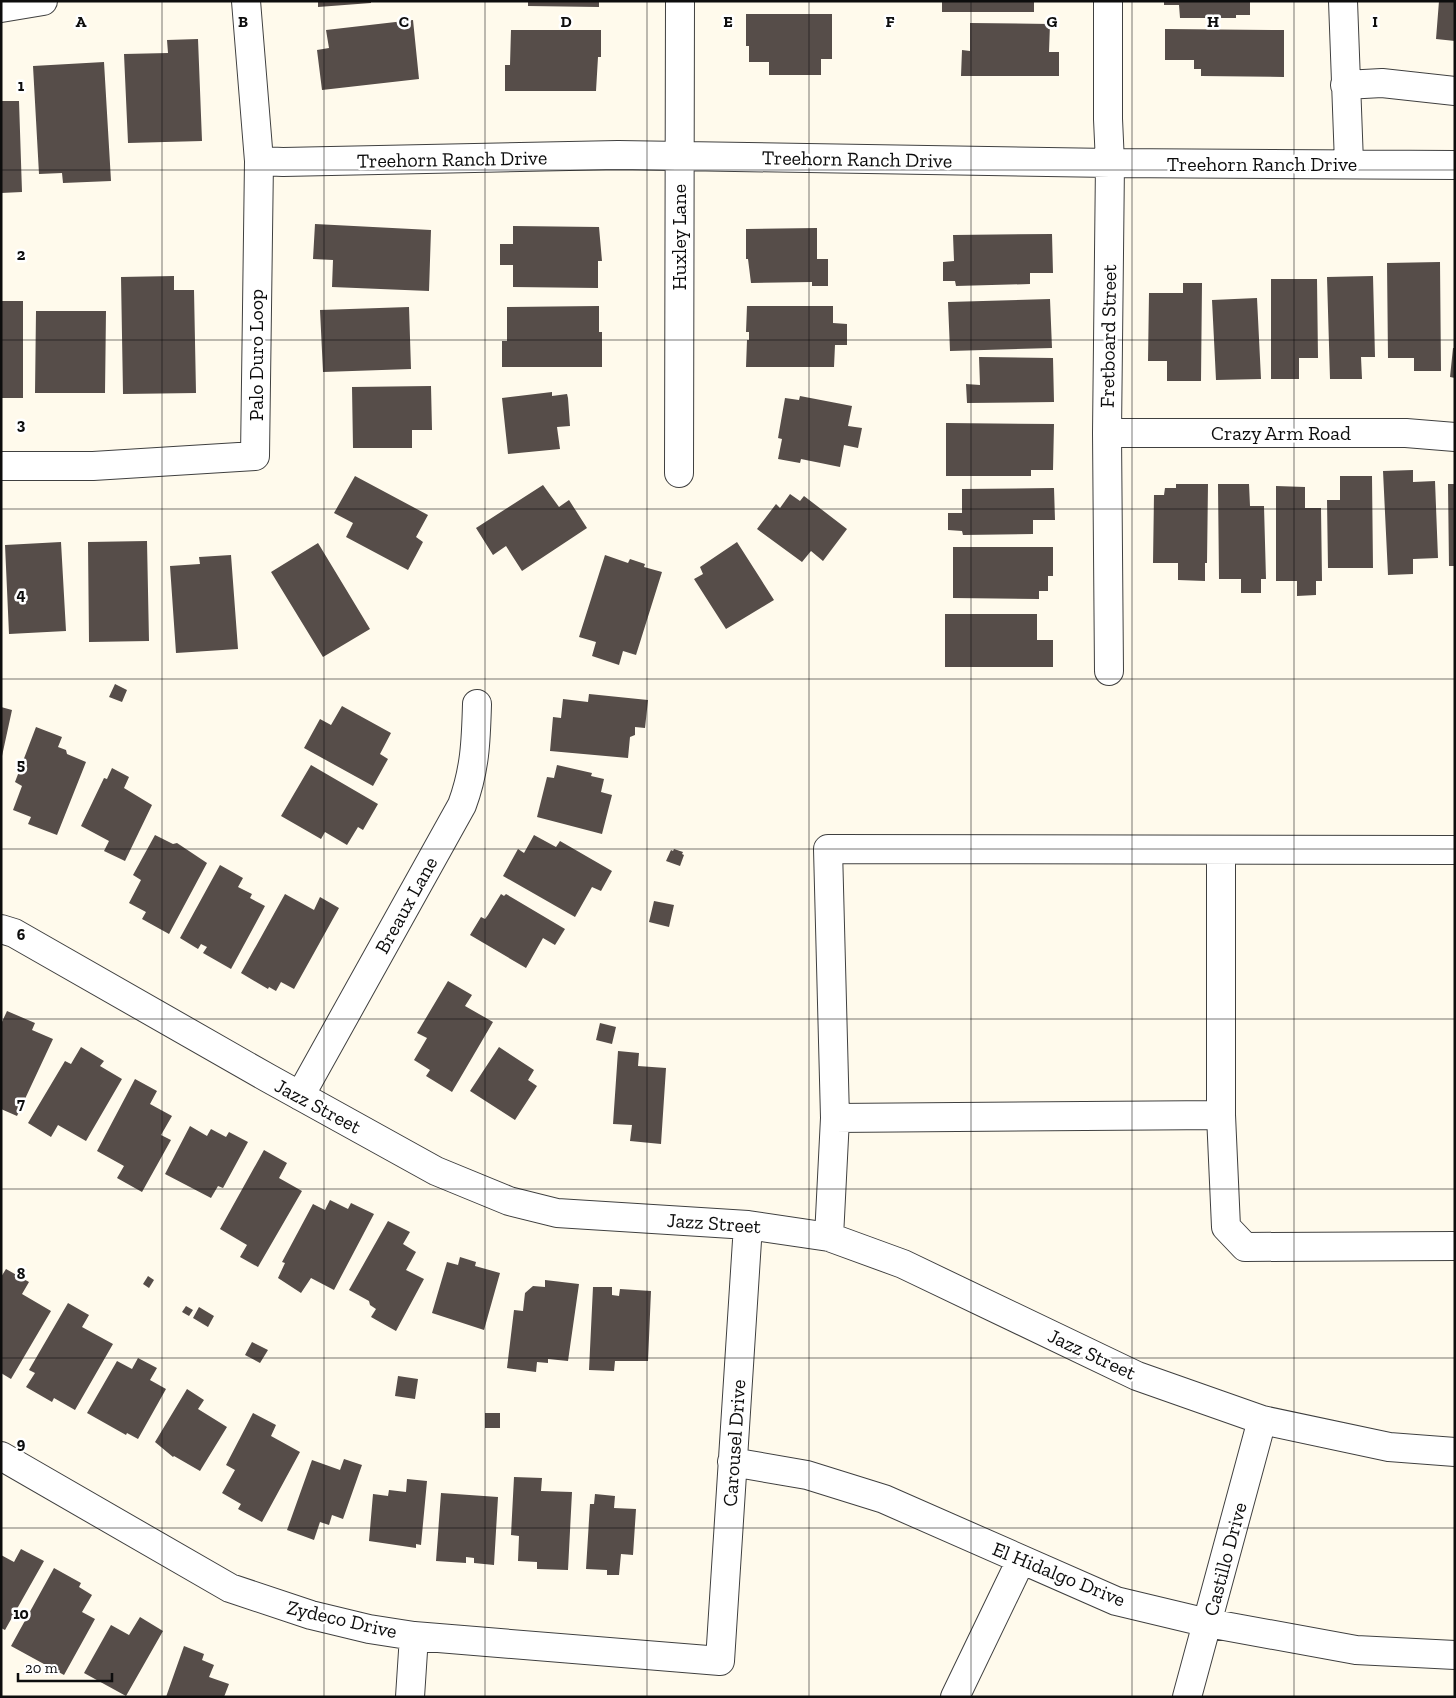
<svg xmlns="http://www.w3.org/2000/svg" width="1456" height="1698" font-family="'Zilla Slab',serif">
	<style>
		.building { fill: #564d49 }
		.lines { fill: none; stroke-linecap: round; stroke-linejoin: round }
		.minor-casing { stroke: #404040; stroke-width: 30 }
		.minor { stroke: #fff; stroke-width: 28 }
		.grid { fill: none; stroke: #0d0d0d; stroke-width: 1; stroke-opacity: 0.55 }
		.labels { text-anchor: middle; dominant-baseline: central; stroke-width: 5; stroke-linejoin: round; paint-order: stroke }
		.street-label { font-size: 20px; fill: #0d0d0d; stroke: #fff }
		.grid-label { font-size: 16px; text-anchor: middle; font-weight: bold; fill: #0d0d0d; stroke: #fff; stroke-width: 5; stroke-linejoin: round; paint-order: stroke }
	</style>
	<rect width="100%" height="100%" fill="#fffaec"/>
	<path class="building" d="M 318,1 L 371,1 L 371,3 L 318,7 Z
		M 528,1 L 599,1 L 599,7 L 528,6 Z
		M 942,1 L 1034,1 L 1034,12 L 942,12 Z
		M 1164,1 L 1250,1 L 1250,15 L 1236,15 L 1236,18 L 1180,18 L 1179,5 L 1164,5 Z
		M 1439,1 L 1455,1 L 1455,41 L 1436,39 Z
		M 746,14 L 832,14 L 832,59 L 821,59 L 821,75 L 769,75 L 769,62 L 749,62 L 749,46 L 746,46 Z
		M 413,20 L 419,79 L 322,90 L 317,50 L 329,48 L 326,30 Z
		M 970,23 L 1050,24 L 1049,52 L 1059,52 L 1059,76 L 961,76 L 962,50 L 970,51 Z
		M 1165,29 L 1284,30 L 1284,77 L 1201,76 L 1201,69 L 1194,69 L 1194,60 L 1165,60 Z
		M 511,30 L 601,30 L 601,57 L 598,57 L 596,91 L 505,91 L 505,65 L 510,65 Z
		M 198,39 L 202,141 L 128,143 L 124,54 L 168,53 L 167,40 Z
		M 104,62 L 111,181 L 63,183 L 62,173 L 39,174 L 33,66 Z
		M 1,101 L 19,101 L 22,192 L 1,193 Z
		M 315,224 L 431,230 L 429,291 L 332,287 L 333,260 L 313,259 Z
		M 513,226 L 599,227 L 602,261 L 598,261 L 598,288 L 513,287 L 513,265 L 500,265 L 500,244 L 513,244 Z
		M 817,228 L 817,259 L 828,259 L 828,286 L 812,286 L 812,282 L 751,283 L 748,259 L 746,259 L 746,229 Z
		M 1052,234 L 1053,273 L 1030,273 L 1030,284 L 956,286 L 955,281 L 943,281 L 943,262 L 954,261 L 953,235 Z
		M 1440,262 L 1441,371 L 1414,371 L 1414,358 L 1388,358 L 1387,263 Z
		M 174,276 L 174,290 L 194,290 L 196,393 L 123,394 L 121,277 Z
		M 1373,276 L 1375,357 L 1361,357 L 1362,379 L 1330,379 L 1327,277 Z
		M 1271,279 L 1317,279 L 1318,358 L 1299,358 L 1299,379 L 1271,379 Z
		M 1183,283 L 1202,283 L 1201,381 L 1167,381 L 1167,361 L 1148,361 L 1149,293 L 1183,293 Z
		M 1257,298 L 1261,379 L 1216,380 L 1212,300 Z
		M 1050,299 L 1052,348 L 950,351 L 948,302 Z
		M 1,301 L 23,301 L 23,398 L 1,398 Z
		M 599,306 L 599,332 L 602,332 L 602,367 L 502,367 L 502,341 L 507,341 L 507,307 Z
		M 747,306 L 833,306 L 833,323 L 847,324 L 847,345 L 835,345 L 834,367 L 746,367 L 747,340 L 749,340 L 749,332 L 746,332 Z
		M 409,307 L 411,369 L 323,372 L 320,310 Z
		M 36,311 L 106,311 L 105,393 L 35,393 Z
		M 1453,348 L 1455,348 L 1455,378 L 1450,377 Z
		M 979,357 L 1053,358 L 1054,402 L 967,403 L 966,384 L 980,385 Z
		M 431,386 L 432,430 L 412,430 L 412,448 L 353,448 L 352,387 Z
		M 552,392 L 552,396 L 567,394 L 568,398 L 570,426 L 557,427 L 560,449 L 508,454 L 502,398 Z
		M 800,396 L 852,406 L 848,426 L 862,428 L 858,448 L 844,445 L 840,467 L 801,459 L 800,463 L 778,459 L 782,439 L 778,438 L 785,398 L 799,400 Z
		M 946,423 L 1054,424 L 1053,470 L 1031,470 L 1031,476 L 946,476 Z
		M 1413,470 L 1413,482 L 1435,481 L 1438,558 L 1413,559 L 1413,574 L 1388,575 L 1383,471 Z
		M 355,476 L 428,515 L 416,537 L 423,542 L 408,570 L 346,537 L 353,523 L 334,513 Z
		M 1340,476 L 1372,476 L 1373,568 L 1328,568 L 1327,500 L 1340,500 Z
		M 1176,484 L 1208,484 L 1207,563 L 1205,563 L 1205,581 L 1178,580 L 1178,563 L 1153,563 L 1154,495 L 1164,495 L 1165,488 L 1176,488 Z
		M 1218,484 L 1249,484 L 1250,506 L 1264,506 L 1266,579 L 1261,579 L 1261,593 L 1241,593 L 1241,579 L 1219,579 Z
		M 1448,484 L 1455,484 L 1455,566 L 1449,566 Z
		M 543,485 L 559,507 L 569,500 L 587,528 L 522,571 L 506,546 L 493,555 L 476,528 Z
		M 1276,486 L 1305,487 L 1305,508 L 1321,508 L 1322,581 L 1316,581 L 1316,595 L 1297,596 L 1297,581 L 1276,581 Z
		M 1054,488 L 1055,520 L 1033,520 L 1033,534 L 963,535 L 962,531 L 948,530 L 948,513 L 962,513 L 962,489 Z
		M 790,494 L 800,501 L 804,496 L 847,529 L 823,561 L 811,551 L 802,562 L 757,529 L 776,504 L 780,508 Z
		M 147,541 L 149,641 L 89,642 L 88,542 Z
		M 61,542 L 66,631 L 9,634 L 5,545 Z
		M 737,542 L 774,600 L 726,629 L 694,579 L 703,574 L 700,567 Z
		M 318,543 L 370,629 L 323,657 L 271,572 Z
		M 953,547 L 1053,547 L 1053,576 L 1048,576 L 1048,591 L 1039,591 L 1039,599 L 953,598 Z
		M 231,555 L 238,649 L 176,653 L 170,566 L 200,564 L 199,557 Z
		M 605,555 L 628,563 L 630,559 L 645,564 L 644,567 L 662,572 L 636,655 L 623,651 L 619,665 L 592,656 L 596,642 L 579,637 Z
		M 945,614 L 1037,614 L 1037,640 L 1053,640 L 1053,667 L 945,667 Z
		M 115,684 L 127,690 L 122,702 L 109,697 Z
		M 589,694 L 648,700 L 645,728 L 635,727 L 635,735 L 630,737 L 628,758 L 550,751 L 553,717 L 561,718 L 563,699 L 588,702 Z
		M 342,706 L 391,733 L 380,754 L 388,759 L 373,786 L 304,748 L 320,719 L 331,725 Z
		M 1,707 L 12,710 L 2,756 L 1,756 Z
		M 36,727 L 62,737 L 58,747 L 66,750 L 67,754 L 86,762 L 57,835 L 28,824 L 31,817 L 13,810 L 22,786 L 15,782 Z
		M 311,765 L 378,804 L 363,830 L 358,827 L 347,845 L 325,832 L 321,839 L 281,816 Z
		M 557,765 L 592,773 L 591,776 L 604,779 L 601,792 L 612,795 L 602,834 L 537,817 L 547,777 L 554,778 Z
		M 112,768 L 129,777 L 124,788 L 152,805 L 125,861 L 104,851 L 109,841 L 81,826 L 104,778 L 107,779 Z
		M 155,835 L 173,844 L 177,843 L 207,863 L 169,934 L 142,919 L 146,912 L 129,903 L 141,880 L 133,875 Z
		M 534,835 L 556,847 L 560,841 L 612,871 L 601,891 L 592,887 L 575,917 L 503,876 L 518,849 L 524,853 Z
		M 674,849 L 683,852 L 682,854 L 684,855 L 680,866 L 666,861 L 671,850 L 673,851 Z
		M 220,865 L 243,878 L 238,887 L 252,894 L 250,898 L 265,906 L 231,969 L 203,953 L 207,947 L 201,944 L 198,949 L 180,938 Z
		M 285,894 L 314,910 L 320,897 L 339,908 L 294,989 L 281,982 L 276,991 L 269,987 L 268,989 L 241,973 Z
		M 501,894 L 504,896 L 506,894 L 565,929 L 555,945 L 543,938 L 526,968 L 470,935 L 481,917 L 485,919 L 488,915 Z
		M 654,901 L 674,905 L 669,927 L 649,922 Z
		M 448,981 L 472,995 L 465,1006 L 493,1022 L 452,1092 L 426,1076 L 430,1070 L 414,1060 L 427,1038 L 417,1033 Z
		M 7,1011 L 35,1023 L 32,1030 L 53,1039 L 17,1116 L 1,1109 L 1,1024 Z
		M 600,1023 L 616,1027 L 612,1044 L 596,1040 Z
		M 81,1047 L 104,1061 L 100,1066 L 122,1079 L 86,1141 L 58,1125 L 51,1137 L 28,1123 L 65,1061 L 71,1064 Z
		M 499,1047 L 534,1070 L 528,1080 L 537,1086 L 515,1120 L 470,1091 Z
		M 618,1051 L 639,1053 L 638,1066 L 666,1068 L 661,1144 L 630,1141 L 632,1125 L 613,1124 Z
		M 135,1079 L 157,1091 L 150,1104 L 172,1116 L 161,1135 L 171,1140 L 142,1192 L 117,1178 L 124,1166 L 97,1151 Z
		M 190,1126 L 207,1136 L 211,1129 L 226,1137 L 229,1132 L 248,1142 L 223,1188 L 218,1186 L 211,1198 L 165,1174 Z
		M 264,1150 L 287,1163 L 279,1178 L 302,1191 L 258,1267 L 240,1257 L 247,1245 L 220,1229 Z
		M 330,1200 L 348,1209 L 351,1203 L 374,1214 L 334,1290 L 311,1278 L 301,1293 L 278,1278 L 285,1263 L 282,1262 L 313,1204 L 325,1210 Z
		M 388,1221 L 410,1232 L 403,1244 L 416,1252 L 406,1270 L 424,1279 L 396,1331 L 371,1317 L 376,1309 L 370,1305 L 369,1301 L 349,1290 Z
		M 460,1257 L 476,1262 L 475,1266 L 500,1273 L 484,1330 L 432,1313 L 447,1262 L 458,1265 Z
		M 6,1269 L 29,1282 L 22,1294 L 51,1311 L 11,1379 L 1,1373 L 1,1277 Z
		M 148,1276 L 154,1280 L 149,1288 L 143,1284 Z
		M 545,1280 L 579,1284 L 568,1361 L 548,1359 L 548,1363 L 537,1362 L 536,1372 L 507,1368 L 514,1310 L 523,1311 L 525,1293 L 533,1286 L 545,1287 Z
		M 593,1287 L 612,1287 L 612,1295 L 619,1296 L 620,1289 L 651,1291 L 648,1361 L 615,1361 L 614,1371 L 589,1370 Z
		M 68,1303 L 89,1315 L 82,1327 L 113,1344 L 75,1410 L 54,1398 L 52,1402 L 26,1387 L 35,1373 L 29,1370 Z
		M 186,1306 L 193,1310 L 189,1316 L 182,1312 Z
		M 199,1307 L 214,1316 L 208,1327 L 193,1318 Z
		M 252,1342 L 268,1350 L 260,1363 L 245,1355 Z
		M 138,1358 L 157,1368 L 150,1380 L 166,1389 L 138,1439 L 127,1433 L 126,1435 L 87,1413 L 117,1361 L 132,1369 Z
		M 398,1376 L 418,1379 L 415,1399 L 395,1396 Z
		M 187,1389 L 204,1400 L 198,1409 L 227,1427 L 200,1471 L 174,1456 L 173,1457 L 155,1442 Z
		M 253,1413 L 276,1425 L 271,1436 L 300,1452 L 262,1522 L 238,1509 L 241,1504 L 222,1493 L 235,1470 L 226,1465 Z
		M 485,1413 L 500,1413 L 500,1428 L 485,1428 Z
		M 344,1459 L 362,1465 L 343,1519 L 332,1515 L 329,1525 L 320,1522 L 314,1540 L 287,1530 L 312,1460 L 340,1470 Z
		M 514,1477 L 542,1478 L 541,1491 L 572,1492 L 568,1570 L 537,1569 L 537,1562 L 518,1561 L 519,1536 L 511,1535 Z
		M 407,1479 L 427,1481 L 421,1545 L 416,1544 L 416,1548 L 369,1541 L 373,1494 L 388,1496 L 389,1490 L 406,1492 Z
		M 441,1493 L 498,1497 L 494,1565 L 474,1563 L 474,1558 L 466,1557 L 466,1563 L 436,1561 Z
		M 595,1494 L 615,1496 L 614,1508 L 636,1509 L 633,1555 L 621,1554 L 619,1575 L 607,1575 L 607,1570 L 586,1569 L 590,1504 L 594,1504 Z
		M 21,1549 L 44,1561 L 5,1630 L 1,1628 L 1,1555 L 14,1562 Z
		M 54,1568 L 81,1583 L 79,1587 L 92,1595 L 82,1612 L 95,1619 L 64,1675 L 11,1646 Z
		M 140,1617 L 163,1631 L 126,1696 L 84,1673 L 111,1625 L 129,1635 Z
		M 184,1646 L 204,1654 L 202,1660 L 214,1665 L 209,1677 L 229,1684 L 224,1697 L 166,1697 Z"/>
	<g class="lines">
		<g class="minor-casing">
			<path id="minor" d="M 1108,1 L 1108,119 L 1110,163 L 1107,433 L 1109,671
				M 1343,1 L 1349,163
				M 1,8 L 43,1
				M 1345,85 L 1382,83 L 1455,91
				M 259,161 L 283,162 L 618,155 L 1110,163 L 1455,165
				M 1107,433 L 1406,433 L 1455,437
				M 1,466 L 93,466 L 255,456 L 259,161 L 246,1
				M 679,473 L 680,1
				M 1221,850 L 1221,1115
				M 1455,850 L 828,849 L 835,1118 L 1221,1115 L 1226,1227 L 1245,1247 L 1455,1246
				M 1,929 L 14,933 L 268,1078 L 436,1171 L 509,1201 L 557,1213 L 748,1225 L 829,1237 L 903,1264 L 1137,1376 L 1262,1420 L 1389,1447 L 1455,1452
				M 300,1096 L 462,805 C 475,770 476,741 477,704
				M 829,1237 L 835,1118
				M 1,1456 L 230,1588 L 311,1615 L 369,1629 L 414,1636 L 720,1661 L 748,1225
				M 732,1462 L 807,1475 L 884,1499 L 1116,1601 L 1208,1623 L 1356,1650 L 1455,1655
				M 410,1697 L 414,1636
				M 955,1697 L 1021,1560
				M 1187,1697 L 1262,1420"/>
		</g>
		<use href="#minor" class="minor"/>
	</g>
	<path class="grid" d="M 162,1 L 162,1697M 324,1 L 324,1697M 485,1 L 485,1697M 647,1 L 647,1697M 809,1 L 809,1697M 971,1 L 971,1697M 1132,1 L 1132,1697M 1294,1 L 1294,1697M 1,170 L 1455,170M 1,340 L 1455,340M 1,509 L 1455,509M 1,679 L 1455,679M 1,849 L 1455,849M 1,1019 L 1455,1019M 1,1189 L 1455,1189M 1,1358 L 1455,1358M 1,1528 L 1455,1528"/>
	<g class="labels">
		<g class="street-label">
			<text transform="translate(452 159) rotate(-1)">Treehorn Ranch Drive</text>
			<text transform="translate(857 159) rotate(1)">Treehorn Ranch Drive</text>
			<text x="1262" y="164">Treehorn Ranch Drive</text>
			<text transform="translate(679 237) rotate(-90)">Huxley Lane</text>
			<text transform="translate(1108 336) rotate(-89)">Fretboard Street</text>
			<text transform="translate(256 355) rotate(-90)">Palo Duro Loop</text>
			<text x="1281" y="433">Crazy Arm Road</text>
			<text transform="translate(406 905) rotate(-61)">Breaux Lane</text>
			<text transform="translate(318 1106) rotate(28)">Jazz Street</text>
			<text transform="translate(714 1223) rotate(4)">Jazz Street</text>
			<text transform="translate(1092 1354) rotate(25)">Jazz Street</text>
			<text transform="translate(734 1443) rotate(-86)">Carousel Drive</text>
			<text transform="translate(1225 1559) rotate(-75)">Castillo Drive</text>
			<text transform="translate(1059 1574) rotate(22)">El Hidalgo Drive</text>
			<text transform="translate(342 1619) rotate(13)">Zydeco Drive</text>
		</g>
	</g>
	<g class="grid-label">
		<text x="81" y="27">A</text>
		<text x="243" y="27">B</text>
		<text x="404" y="27">C</text>
		<text x="566" y="27">D</text>
		<text x="728" y="27">E</text>
		<text x="890" y="27">F</text>
		<text x="1052" y="27">G</text>
		<text x="1213" y="27">H</text>
		<text x="1375" y="27">I</text>
		<text x="21" y="91">1</text>
		<text x="21" y="260">2</text>
		<text x="21" y="430">3</text>
		<text x="21" y="600">4</text>
		<text x="21" y="770">5</text>
		<text x="21" y="940">6</text>
		<text x="21" y="1109">7</text>
		<text x="21" y="1279">8</text>
		<text x="21" y="1449">9</text>
		<text x="21" y="1619">10</text>
	</g>
	<rect width="1456" height="1698" fill="none" stroke="#0d0d0d" stroke-width="5"/>
	<path d="M18 1673v8h94v-8" fill="none" stroke="#0d0d0d" stroke-width="2.5"/>
	<text x="25" y="1673" font-size="15" fill="#0d0d0d" stroke="#ffffff" stroke-width="4" paint-order="stroke">20 m</text>
</svg>
